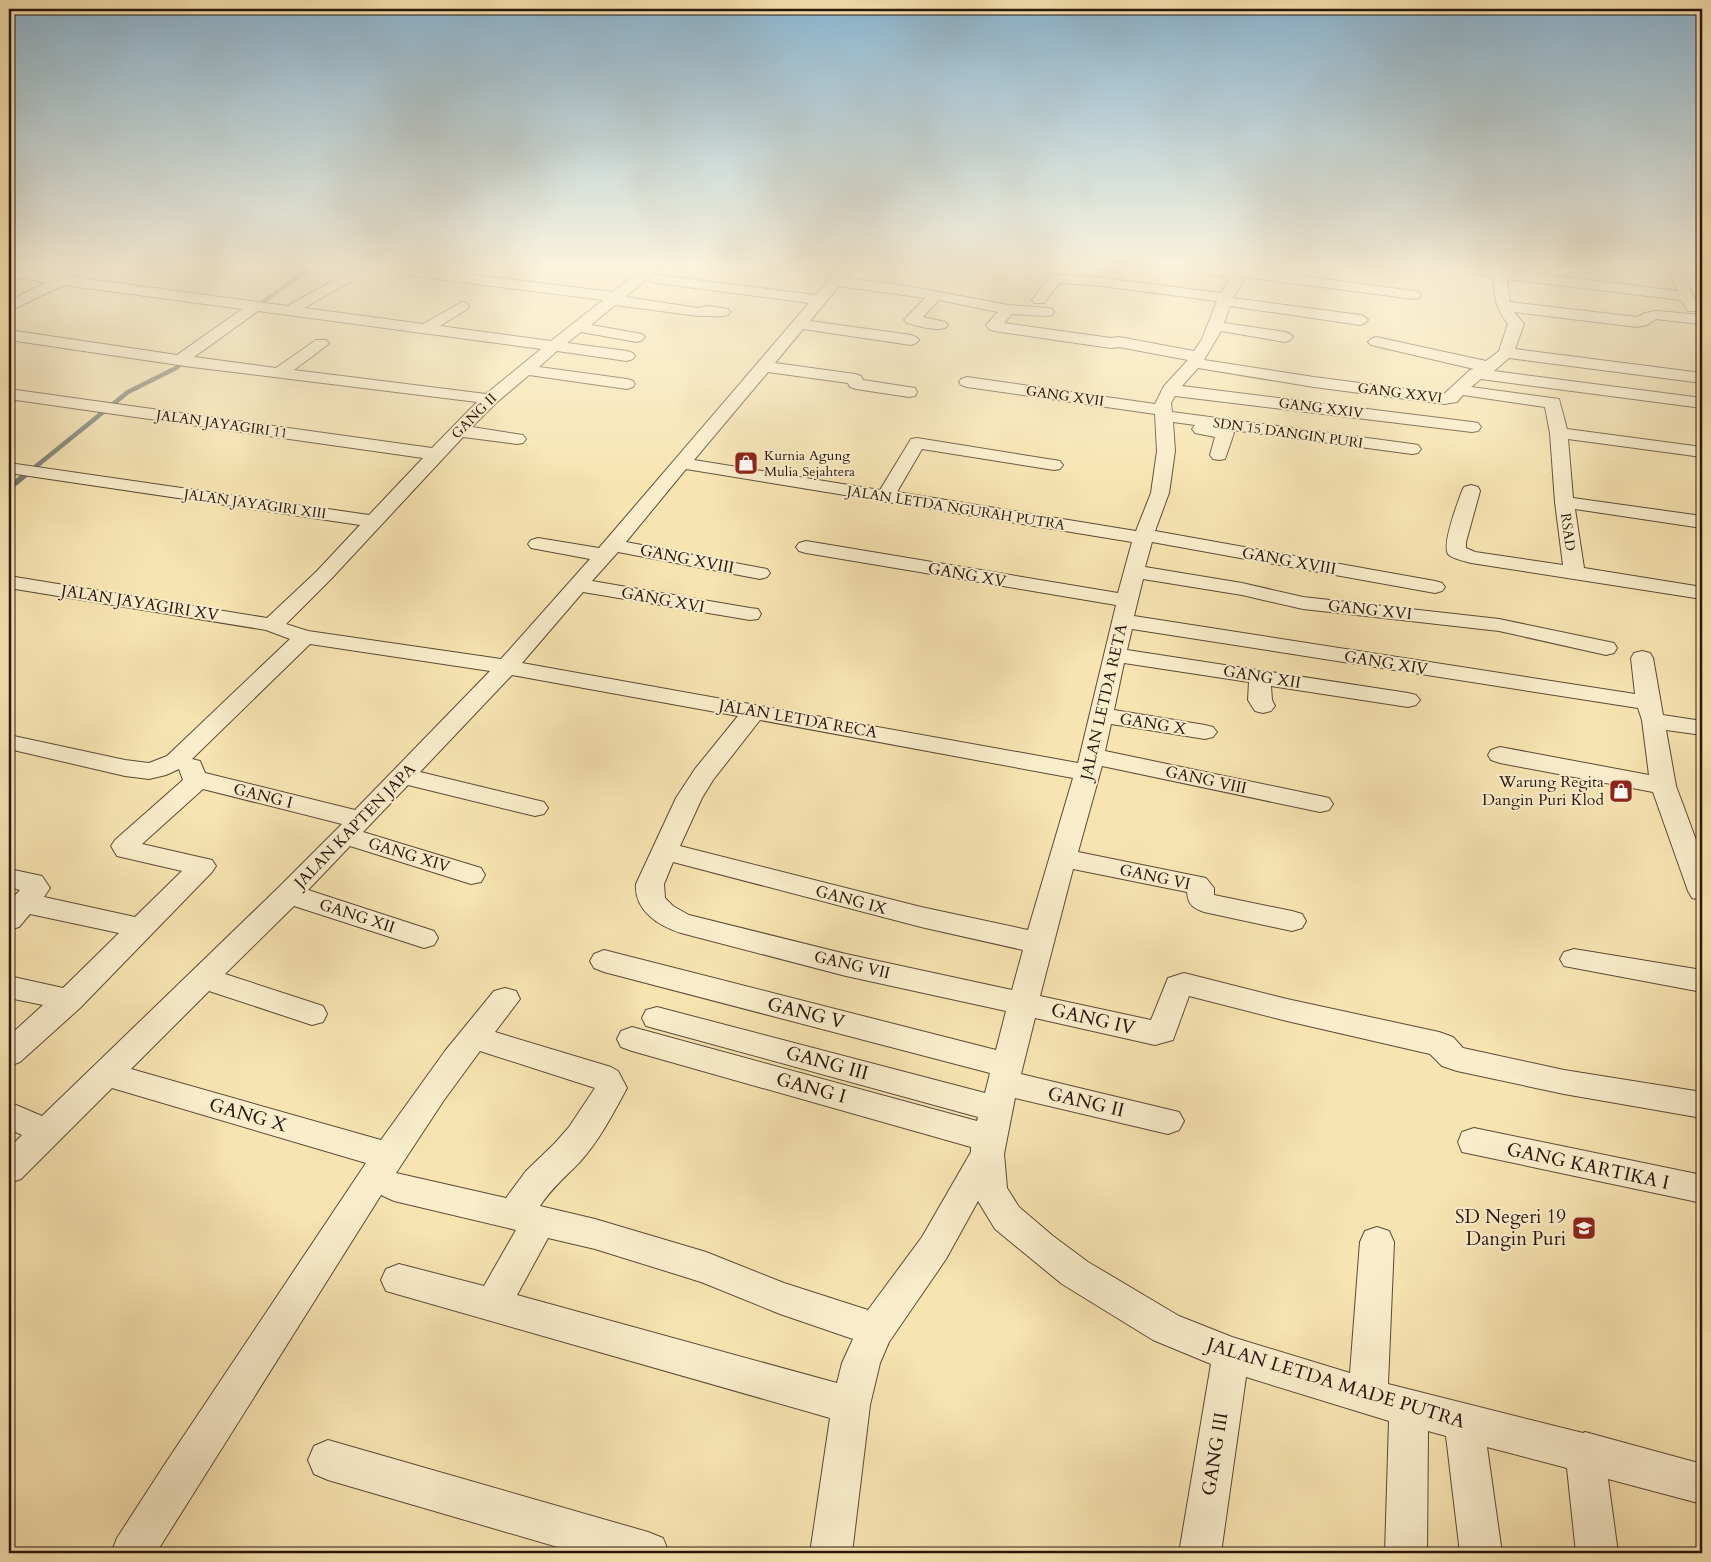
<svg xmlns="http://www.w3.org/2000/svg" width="1711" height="1562" font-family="Cardo,serif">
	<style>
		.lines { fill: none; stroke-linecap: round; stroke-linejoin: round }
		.stream-far1 { stroke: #707a72; stroke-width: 4.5 }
		.stream { stroke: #707a72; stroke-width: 5.5 }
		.minor-casing { stroke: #5c4a36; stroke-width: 2 }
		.minor { fill: #faedcc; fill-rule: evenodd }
		.labels { text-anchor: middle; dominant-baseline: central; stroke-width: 4; stroke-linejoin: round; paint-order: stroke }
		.far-street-label { font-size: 14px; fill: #29160d; stroke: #faedcc }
		.far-poi-label { font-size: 14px; fill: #29160d; stroke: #faedcc; text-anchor: start }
		.street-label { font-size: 16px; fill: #29160d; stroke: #faedcc }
		.poi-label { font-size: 16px; fill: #29160d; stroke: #faedcc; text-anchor: end }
		.near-street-label { font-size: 19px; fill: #29160d; stroke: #faedcc }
		.near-poi-label { font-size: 19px; fill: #29160d; stroke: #faedcc; text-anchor: end }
	</style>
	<rect width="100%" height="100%" fill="#f7e4b1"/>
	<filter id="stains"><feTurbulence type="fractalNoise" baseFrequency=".004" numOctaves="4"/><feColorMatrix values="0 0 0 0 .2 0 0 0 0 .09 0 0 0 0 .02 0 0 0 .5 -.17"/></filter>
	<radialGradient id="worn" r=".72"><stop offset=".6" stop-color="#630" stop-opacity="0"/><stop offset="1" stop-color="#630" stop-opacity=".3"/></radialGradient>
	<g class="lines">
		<path class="stream-far1" d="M 255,308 L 311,267
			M 29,472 L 128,392 L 176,368 L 186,360"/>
		<path class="stream" d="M 9,488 L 30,471"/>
		<g class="minor-casing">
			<path id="minor" d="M 367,267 L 409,267 L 613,292 L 645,267 L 661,267 L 625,297 L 698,308 L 709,306 L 728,309 L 730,312 L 728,315 C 718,318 708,315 698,316 L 615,305 L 591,325 L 642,334 L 645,337 L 642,340 L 637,342 L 581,332 L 567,343 L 627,351 L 633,353 L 635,356 L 633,359 L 627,361 L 557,351 L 539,367 L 627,379 L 633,381 L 635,384 L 633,387 L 627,389 L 529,375 L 496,403 L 472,427 L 523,435 L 526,439 L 523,443 L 517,444 L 463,437 L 331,579 L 286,624 L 308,631 L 501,659 L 590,559 L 531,548 L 528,544 L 531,540 L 538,538 L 599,548 L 809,303 L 657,283 L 652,282 L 650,279 L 652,276 L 657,275 L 816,295 L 839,267 L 854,267 L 845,278 L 907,286 L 1008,305 L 1047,308 L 1052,309 L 1054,312 L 1052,315 L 1047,316 L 1012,314 L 1004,323 L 1111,338 L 1119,337 L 1194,351 L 1202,339 L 1217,301 L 1094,285 L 1059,283 L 1044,303 L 1034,303 L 1032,300 L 1050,276 L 1055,275 L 1094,277 L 1221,293 L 1230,277 L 1177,271 L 1170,267 L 1214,267 L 1235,269 L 1236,267 L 1250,267 L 1249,269 L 1414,291 L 1419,292 L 1421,295 L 1419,298 L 1414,299 L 1245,277 L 1233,298 L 1360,315 L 1365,317 L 1368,320 L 1365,323 L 1360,325 L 1230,306 L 1224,323 L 1285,332 L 1290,334 L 1293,337 L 1290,340 L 1285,342 L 1221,331 L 1204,360 L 1314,377 L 1444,394 L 1470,370 L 1474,369 L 1371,345 L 1368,342 L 1371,339 L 1376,337 L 1486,361 L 1499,351 L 1508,324 C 1495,307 1495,298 1493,277 L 1457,271 L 1450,267 L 1483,267 L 1677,291 L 1668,267 L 1702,267 L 1702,272 L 1683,270 L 1693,296 L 1700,308 L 1698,311 L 1688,311 L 1681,300 L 1507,279 L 1510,302 L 1637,317 L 1645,313 L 1656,311 L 1702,315 L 1702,323 L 1699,324 L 1656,319 L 1647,325 L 1637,327 L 1514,312 L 1524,324 L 1515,349 L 1702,373 L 1702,383 L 1509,358 L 1494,371 L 1702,398 L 1702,408 L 1481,379 L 1471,387 L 1559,399 L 1567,429 L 1702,447 L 1702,457 L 1568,439 L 1573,498 L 1702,516 L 1702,528 L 1575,509 L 1584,568 L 1702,587 L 1702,599 L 1471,563 C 1464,561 1454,559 1449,555 C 1440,548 1458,502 1462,491 L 1464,487 L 1471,485 L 1478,487 L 1480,491 L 1466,542 L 1466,548 L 1475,552 L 1563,565 L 1555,502 L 1550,433 L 1545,407 L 1463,395 L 1457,402 L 1444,404 L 1314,387 L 1198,368 L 1182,386 L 1472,422 L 1478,423 L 1481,427 L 1478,431 L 1472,432 L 1175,396 L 1171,403 L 1172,412 L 1412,444 L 1418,445 L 1421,449 L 1418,453 L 1412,454 L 1232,430 L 1234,433 L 1225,459 L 1219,460 L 1213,459 L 1210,455 L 1215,437 L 1195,433 L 1192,429 L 1195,425 L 1173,422 L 1175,451 L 1169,493 L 1155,531 L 1435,581 L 1442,583 L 1445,587 L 1442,591 L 1435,593 L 1152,542 L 1145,567 L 1242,583 L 1303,597 L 1499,619 L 1614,643 L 1617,648 L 1614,653 L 1606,655 L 1499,631 L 1303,609 L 1242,595 L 1143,579 L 1134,616 L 1635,694 L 1631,658 L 1634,653 L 1642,651 L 1650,653 L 1653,658 L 1663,715 L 1702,721 L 1702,735 L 1666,730 L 1676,786 L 1702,856 L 1702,900 L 1692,898 L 1688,891 L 1653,792 L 1500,763 L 1491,760 L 1488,755 L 1491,750 L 1500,747 L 1649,775 L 1642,720 L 1638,708 L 1132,629 L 1127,650 L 1408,693 L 1416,695 L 1420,700 L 1416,705 L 1408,707 L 1271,686 L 1272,700 L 1275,706 L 1271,711 L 1263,713 L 1255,711 L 1248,700 L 1249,682 L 1124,663 L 1114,710 L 1205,725 L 1213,727 L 1217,732 L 1213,737 L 1205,739 L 1111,724 L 1105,751 L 1320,796 L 1329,798 L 1333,804 L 1329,810 L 1320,812 L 1102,766 L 1078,852 L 1206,878 L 1214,888 L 1214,895 L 1292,911 L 1302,914 L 1306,921 L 1302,928 L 1292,931 L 1204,912 C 1193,908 1188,905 1187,892 L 1073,869 L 1040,996 L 1151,1020 L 1168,978 L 1184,973 L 1287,999 L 1439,1032 L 1453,1037 L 1463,1048 L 1564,1070 L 1702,1092 L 1702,1118 L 1564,1094 L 1457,1071 L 1442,1066 L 1430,1054 L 1287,1021 L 1189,996 L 1173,1040 L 1155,1045 L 1035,1018 L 1021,1074 L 1179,1112 L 1184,1121 L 1179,1130 L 1168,1134 L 1015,1098 L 1004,1154 L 1007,1188 L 1019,1207 L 1053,1236 L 1088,1262 L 1179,1316 L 1232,1337 L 1350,1373 L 1360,1242 L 1365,1231 L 1377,1227 L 1389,1231 L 1394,1242 L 1388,1384 L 1583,1433 L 1585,1432 L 1702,1464 L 1702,1504 L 1608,1479 L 1618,1553 L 1576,1553 L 1567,1468 L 1487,1447 L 1502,1553 L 1460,1553 L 1446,1436 L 1428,1431 L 1427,1553 L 1385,1553 L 1389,1421 L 1246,1377 L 1221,1553 L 1179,1553 L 1211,1364 L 1153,1340 L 1062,1284 L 995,1229 L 978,1201 L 946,1259 L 889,1342 L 880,1363 L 870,1405 L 852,1553 L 810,1553 L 830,1418 L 386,1291 L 381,1280 L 386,1269 L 399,1264 L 484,1286 L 516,1230 L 394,1201 L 381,1195 L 156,1553 L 111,1553 L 117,1538 L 165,1464 L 366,1163 L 112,1088 L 21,1179 L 9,1183 L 9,1148 L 22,1135 L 9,1129 L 9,1102 L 42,1116 L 279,887 L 342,824 L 203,789 L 142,844 L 212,860 L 216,866 L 212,872 L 80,1008 L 20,1062 L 9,1066 L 9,1036 L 43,1005 L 9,998 L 9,976 L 63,988 L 119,933 L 30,914 L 19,927 L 9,930 L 9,902 L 20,890 L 9,887 L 9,869 L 42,876 L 50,888 L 44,897 L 135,917 L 182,871 L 117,856 L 111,846 L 115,840 L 183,780 L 179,769 L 166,775 L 149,779 L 125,776 L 9,749 L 9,735 L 125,760 L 149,763 L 167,756 L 290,639 L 266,630 L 9,588 L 9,576 L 267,618 L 317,571 L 360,525 L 9,473 L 9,463 L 369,515 L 423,458 L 9,399 L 9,389 L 432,448 L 477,402 L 192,367 L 9,340 L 9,330 L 177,355 L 242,309 L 64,285 L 9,311 L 9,301 L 47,282 L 9,277 L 9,269 L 60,276 L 66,274 L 73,277 L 287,306 L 355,269 L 360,270 L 362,273 L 360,276 L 304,308 L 423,324 L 462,302 L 467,303 L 469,306 L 467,309 L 440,326 L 551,341 L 603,300 L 374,271 ZM 839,286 L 925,298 L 904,320 L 907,323 C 918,326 934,331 945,328 L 948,325 L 945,322 L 923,317 L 939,300 L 998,312 L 986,325 L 989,329 L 994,331 L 1111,348 L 1119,347 L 1188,360 L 1164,386 L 1155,404 L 967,377 L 961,379 L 959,382 L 961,385 L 967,387 L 1155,414 L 1157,451 L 1151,493 L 1136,531 L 897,492 L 922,449 L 1054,470 L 1060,469 L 1063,465 L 1060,461 L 1054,460 L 917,438 L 911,439 L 880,490 L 694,460 L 768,372 L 848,383 L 850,387 L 856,389 L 909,397 L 915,396 L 917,392 L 915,388 L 863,380 L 861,376 L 855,374 L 775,363 L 803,329 L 911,345 L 916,343 L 919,340 L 916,337 L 911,335 L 810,321 ZM 258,311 L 541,349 L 486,394 L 294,370 L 326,346 L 329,343 L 326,340 L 316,340 L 276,368 L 194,357 ZM 686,469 L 1132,542 L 1118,593 L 806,541 L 799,543 L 796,547 L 799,551 L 806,553 L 1116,605 L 1078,763 L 522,663 L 583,592 L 750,620 L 758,619 L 761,614 L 758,609 L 750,608 L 592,581 L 618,552 L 760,579 L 767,577 L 770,573 L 767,569 L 626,542 ZM 310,644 L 490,671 L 355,810 L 205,773 L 200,761 L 192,759 ZM 512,675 L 738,716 L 695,769 L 676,798 L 636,884 C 634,910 658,926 681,933 L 846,976 L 1006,1011 L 996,1050 L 604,950 L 594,954 L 590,961 L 594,968 L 604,972 L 990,1073 L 985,1093 L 657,1007 L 646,1010 L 642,1018 L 646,1026 L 657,1029 L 978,1117 L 977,1121 L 632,1027 L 621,1031 L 617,1039 L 621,1047 L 632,1051 L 971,1147 L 971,1152 L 922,1237 L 868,1310 L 784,1283 L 706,1252 L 595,1219 L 540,1206 C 551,1189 565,1177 579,1163 C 599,1141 613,1114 627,1088 L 618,1071 L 611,1067 L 495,1032 L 520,999 L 516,991 L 505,988 L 494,991 L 445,1051 L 381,1140 L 131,1069 L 209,991 L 312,1025 L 323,1022 L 327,1014 L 323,1006 L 225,974 L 294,906 L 424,948 L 434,945 L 438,938 L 434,931 L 308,890 L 350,846 L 471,884 L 481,882 L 485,875 L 481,868 L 363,832 L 408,785 L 535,816 L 544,814 L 548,808 L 544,802 L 420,772 ZM 760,720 L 1073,778 L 1028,930 L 921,907 L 680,846 L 702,798 L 713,780 ZM 673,862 L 921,927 L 1023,950 L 1012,990 L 846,954 L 689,915 L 673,906 L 665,898 L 664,884 ZM 480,1051 L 595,1088 L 569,1127 L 555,1143 L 526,1171 L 506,1198 L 396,1173 L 444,1100 ZM 548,1238 L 595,1249 L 701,1282 L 780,1314 L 853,1339 L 842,1363 L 837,1383 L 517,1295 Z
				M 891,267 L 919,267 L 920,269 L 913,273 L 893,270 Z
				M 1574,949 L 1702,970 L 1702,992 L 1564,966 L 1560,959 L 1564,952 Z
				M 1474,1128 L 1702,1175 L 1702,1203 L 1462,1152 L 1458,1142 L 1462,1132 Z
				M 328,1440 L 648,1532 L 663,1538 L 669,1553 L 578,1553 L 328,1480 L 314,1474 L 308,1460 L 314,1446 Z"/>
		</g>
		<use href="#minor" class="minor"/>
	</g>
	<linearGradient id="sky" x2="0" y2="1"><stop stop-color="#8bb7d4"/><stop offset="0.55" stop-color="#fbf3dc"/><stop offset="1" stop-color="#fbf3dc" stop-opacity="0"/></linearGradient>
	<rect width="1711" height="486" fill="url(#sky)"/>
	<defs>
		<g id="shop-square" transform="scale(1.25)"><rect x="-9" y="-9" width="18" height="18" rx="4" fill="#8f2418" stroke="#faedcc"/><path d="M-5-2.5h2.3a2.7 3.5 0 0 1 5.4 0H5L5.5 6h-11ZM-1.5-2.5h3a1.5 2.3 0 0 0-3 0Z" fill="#fff"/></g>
		<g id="school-square" transform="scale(1.25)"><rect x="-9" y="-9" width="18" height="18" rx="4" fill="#8f2418" stroke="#faedcc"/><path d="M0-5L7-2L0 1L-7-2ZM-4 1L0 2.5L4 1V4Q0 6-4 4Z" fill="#fff"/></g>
	</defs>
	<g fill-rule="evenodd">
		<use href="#shop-square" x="746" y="463"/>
		<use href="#shop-square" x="1621" y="791"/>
		<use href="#school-square" x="1584" y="1228"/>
	</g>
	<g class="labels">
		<g class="far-street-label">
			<text transform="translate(1400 393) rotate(7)">GANG XXVI</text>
			<text transform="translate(1065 396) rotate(8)">GANG XVII</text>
			<text transform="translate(1321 408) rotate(7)">GANG XXIV</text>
			<text transform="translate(474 416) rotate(-45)">GANG II</text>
			<text transform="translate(222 424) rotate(8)">JALAN JAYAGIRI 11</text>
			<text transform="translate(1288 433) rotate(8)">SDN 15 DANGIN PURI</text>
			<text transform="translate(255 504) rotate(8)">JALAN JAYAGIRI XIII</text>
			<text transform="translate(956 508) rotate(9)">JALAN LETDA NGURAH PUTRA</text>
			<text transform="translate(1568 532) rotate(82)">RSAD</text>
		</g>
		<g class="far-poi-label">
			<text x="764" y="455">Kurnia Agung<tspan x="764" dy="16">Mulia Sejahtera</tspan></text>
		</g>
		<g class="street-label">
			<text transform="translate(687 559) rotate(11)">GANG XVIII</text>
			<text transform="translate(1289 561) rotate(10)">GANG XVIII</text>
			<text transform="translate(967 575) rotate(10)">GANG XV</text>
			<text transform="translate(663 600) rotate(10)">GANG XVI</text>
			<text transform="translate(140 603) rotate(9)">JALAN JAYAGIRI XV</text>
			<text transform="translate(1370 610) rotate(6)">GANG XVI</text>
			<text transform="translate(1386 663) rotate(9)">GANG XIV</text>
			<text transform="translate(1262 677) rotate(9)">GANG XII</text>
			<text transform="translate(1104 702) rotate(-77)">JALAN LETDA RETA</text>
			<text transform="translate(798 719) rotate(10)">JALAN LETDA RECA</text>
			<text transform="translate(1153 724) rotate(9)">GANG X</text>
			<text transform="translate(1206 780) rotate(12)">GANG VIII</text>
			<text transform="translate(263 796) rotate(14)">GANG I</text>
			<text transform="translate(355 826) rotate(-46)">JALAN KAPTEN JAPA</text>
			<text transform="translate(409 855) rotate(17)">GANG XIV</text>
			<text transform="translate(1155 877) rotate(12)">GANG VI</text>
			<text transform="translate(851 900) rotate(15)">GANG IX</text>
			<text transform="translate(357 916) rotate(18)">GANG XII</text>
			<text transform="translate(852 965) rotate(13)">GANG VII</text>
		</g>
		<g class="poi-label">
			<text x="1604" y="782">Warung Regita<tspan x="1604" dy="18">Dangin Puri Klod</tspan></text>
		</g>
		<g class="near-street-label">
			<text transform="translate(806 1013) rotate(14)">GANG V</text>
			<text transform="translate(1093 1019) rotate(13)">GANG IV</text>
			<text transform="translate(827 1063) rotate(15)">GANG III</text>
			<text transform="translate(811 1088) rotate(15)">GANG I</text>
			<text transform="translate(1086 1102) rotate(13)">GANG II</text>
			<text transform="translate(248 1115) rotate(16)">GANG X</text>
			<text transform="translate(1588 1166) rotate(12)">GANG KARTIKA I</text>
			<text transform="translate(1336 1383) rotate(17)">JALAN LETDA MADE PUTRA</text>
			<text transform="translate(1215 1454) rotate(-81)">GANG III</text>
		</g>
		<g class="near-poi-label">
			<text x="1566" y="1217">SD Negeri 19<tspan x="1566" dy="22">Dangin Puri</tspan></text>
		</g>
	</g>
	<rect width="1711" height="1562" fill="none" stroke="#f7e4b1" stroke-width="30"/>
	<rect x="10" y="10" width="1691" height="1542" fill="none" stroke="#29160d" stroke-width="2.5"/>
	<rect x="15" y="15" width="1681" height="1532" fill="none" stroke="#29160d"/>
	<rect width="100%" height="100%" filter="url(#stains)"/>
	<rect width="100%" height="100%" fill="url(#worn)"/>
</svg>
